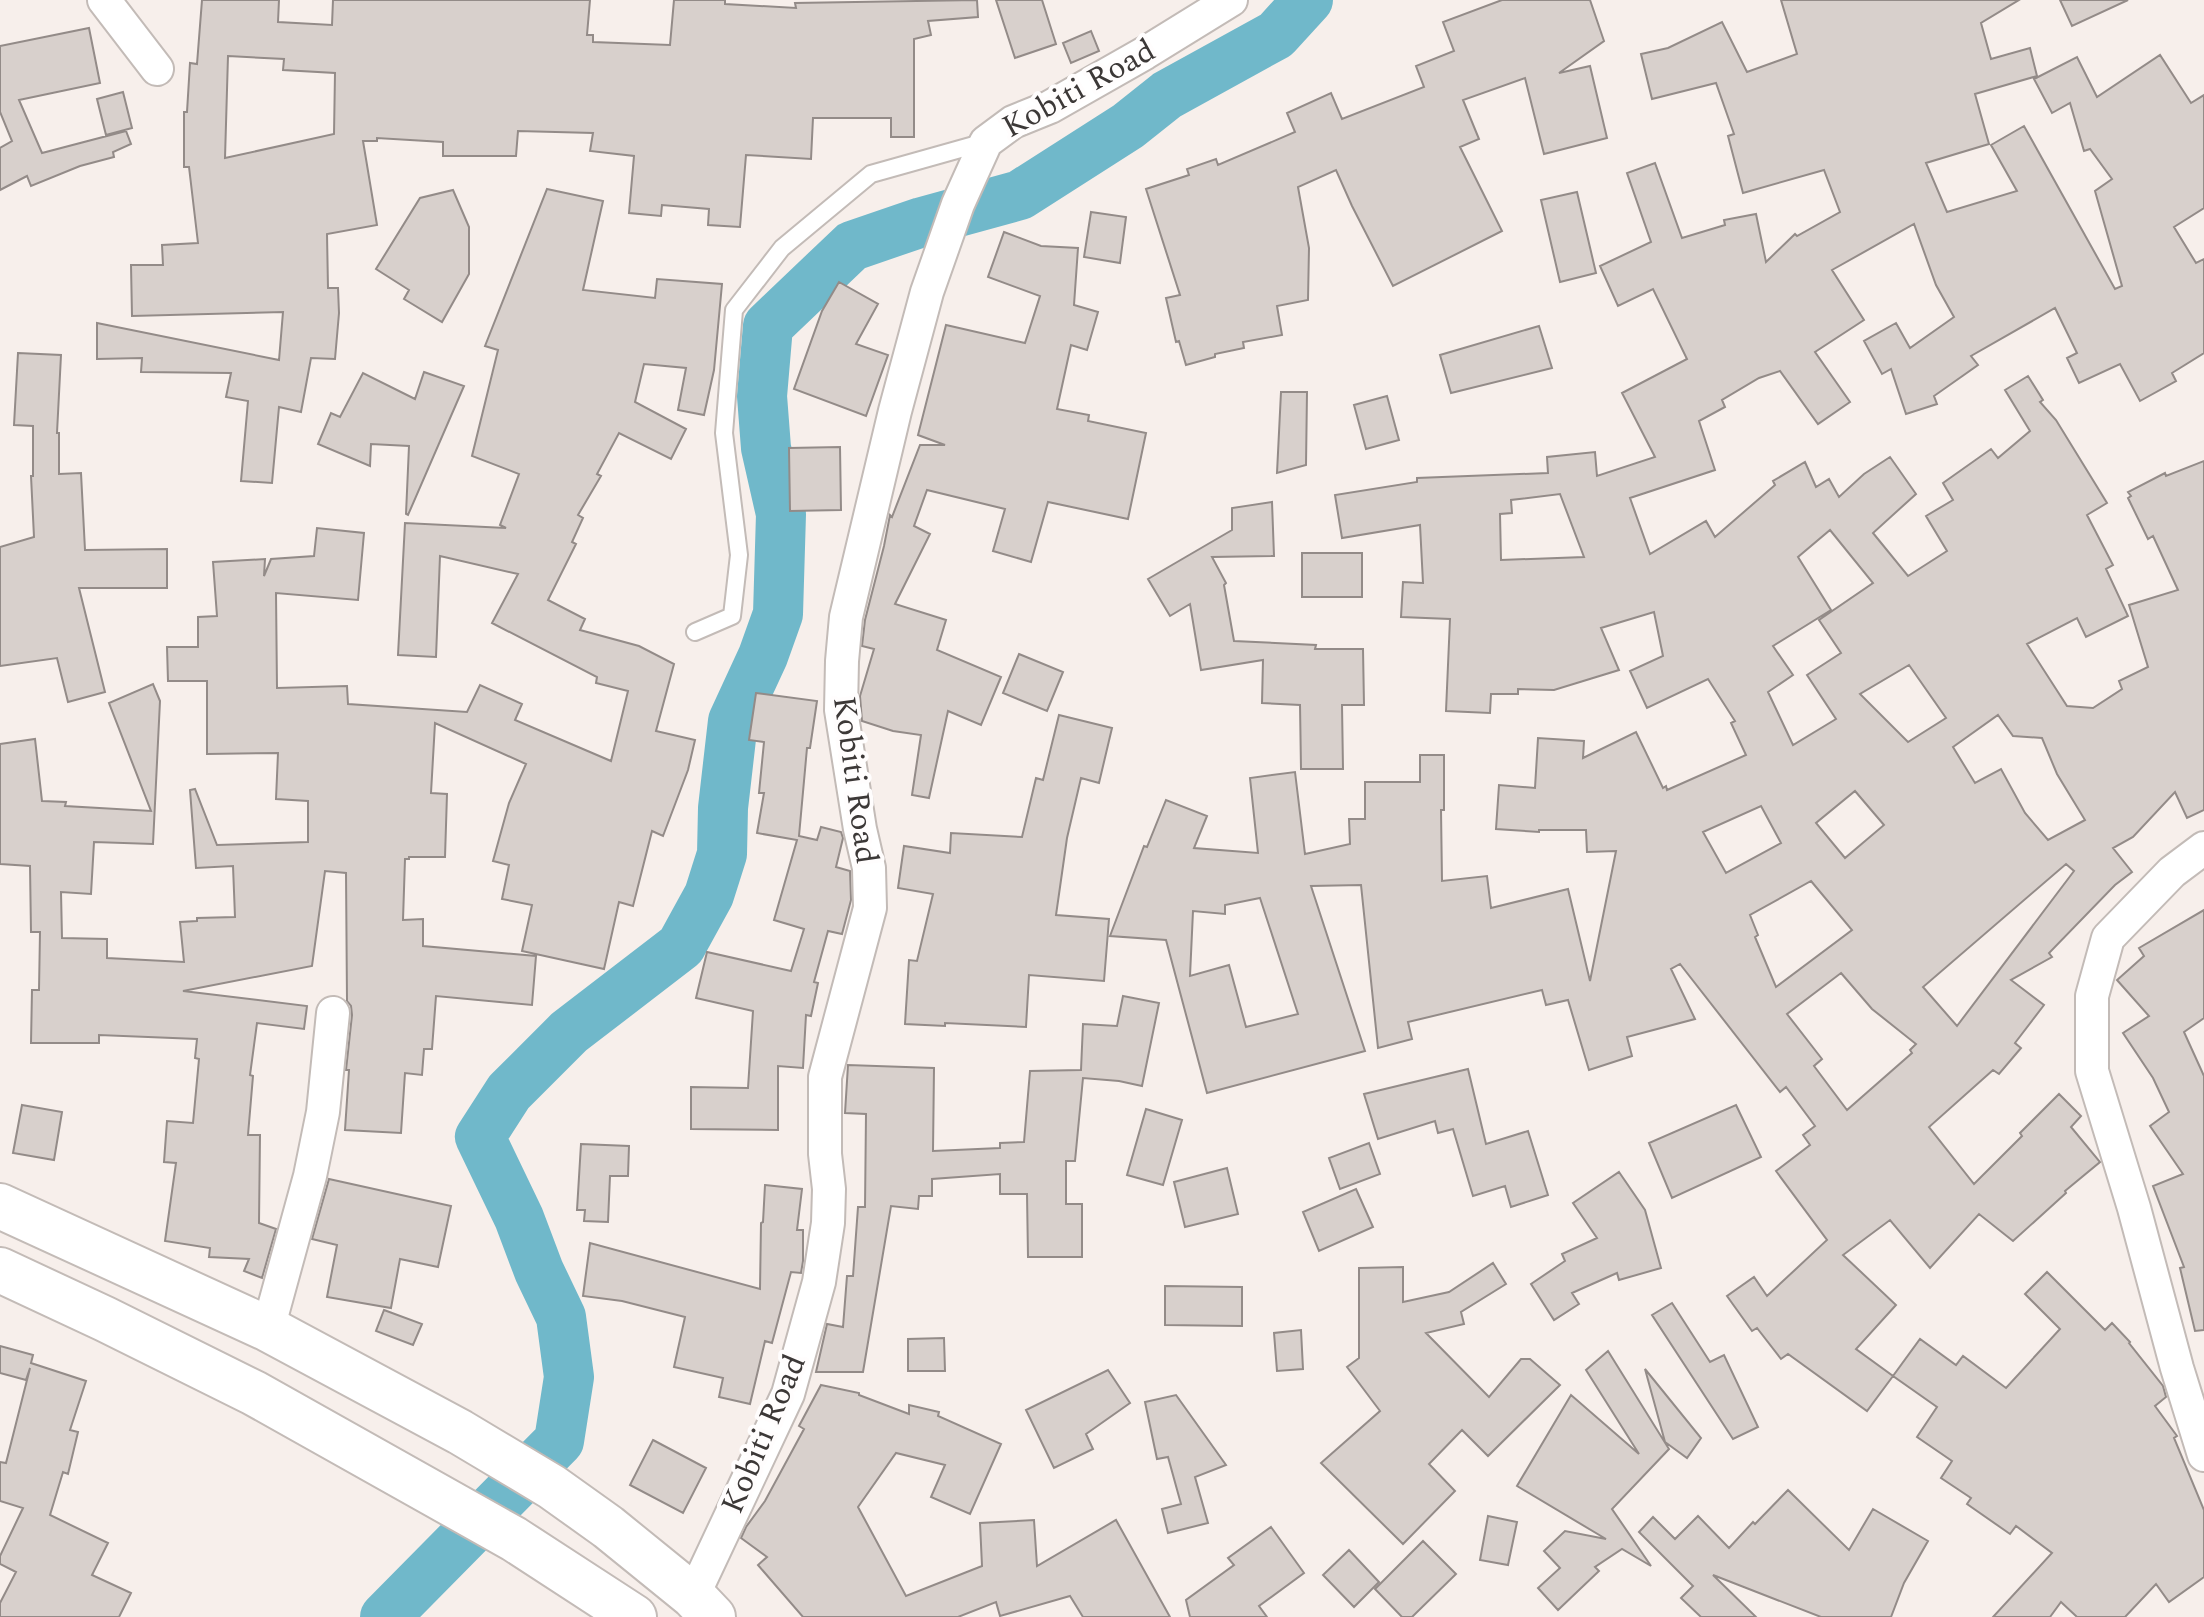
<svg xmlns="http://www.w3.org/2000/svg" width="2204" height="1617" font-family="Spectral,serif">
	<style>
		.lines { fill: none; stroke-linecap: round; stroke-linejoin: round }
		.river { stroke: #70b8ca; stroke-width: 50 }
		.building { fill: #d8d0cc; stroke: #938b88; stroke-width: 2; fill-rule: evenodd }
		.service-casing { stroke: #c3bbb7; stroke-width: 20 }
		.minor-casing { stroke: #c3bbb7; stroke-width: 36 }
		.primary-casing { stroke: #c3bbb7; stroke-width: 48 }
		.service { stroke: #fff; stroke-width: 16 }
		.minor { stroke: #fff; stroke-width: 32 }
		.primary { stroke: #fff; stroke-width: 44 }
		.labels { text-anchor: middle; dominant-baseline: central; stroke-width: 8; stroke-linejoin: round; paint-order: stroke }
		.street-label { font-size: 32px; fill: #3c3837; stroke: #fffdfd }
	</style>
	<rect width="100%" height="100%" fill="#f7efeb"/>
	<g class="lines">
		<path class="river" d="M 385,1617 L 559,1441 L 569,1377 L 561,1317 L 539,1271 L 519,1218 L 480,1137 L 509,1092 L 569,1032 L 681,946 L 709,895 L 722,854 L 723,808 L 733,721 L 763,656 L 778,614 L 781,514 L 766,448 L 762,396 L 768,326 L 852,246 L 922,222 L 1020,195 L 1128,126 L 1167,95 L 1276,35 L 1308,0"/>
	</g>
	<path class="building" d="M 202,0 L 279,0 L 278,22 L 332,25 L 333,0 L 590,0 L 587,35 L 593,35 L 593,42 L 670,45 L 674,0 L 725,0 L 725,4 L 796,8 L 795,3 L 977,0 L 978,17 L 928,21 L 931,35 L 914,39 L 914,137 L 891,137 L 891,118 L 813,118 L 811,159 L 746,155 L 740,227 L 708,225 L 709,209 L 662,205 L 661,216 L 629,213 L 634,156 L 590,151 L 593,133 L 518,131 L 516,156 L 443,156 L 443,142 L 377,138 L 377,141 L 363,141 L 377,225 L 327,234 L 328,288 L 338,288 L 339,313 L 335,359 L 311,358 L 301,412 L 279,407 L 272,483 L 241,481 L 248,401 L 226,397 L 231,373 L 141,372 L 142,358 L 97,359 L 97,323 L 279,360 L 283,312 L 132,316 L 131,265 L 163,265 L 162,245 L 198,243 L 189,167 L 184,167 L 184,112 L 187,112 L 190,63 L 197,64 ZM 228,56 L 284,59 L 283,70 L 335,73 L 334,134 L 225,158 Z
		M 996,0 L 1042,0 L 1056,44 L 1015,58 Z
		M 1502,0 L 1590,0 L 1604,41 L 1559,73 L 1590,66 L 1607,138 L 1544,154 L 1525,78 L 1463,100 L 1479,139 L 1460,147 L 1502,231 L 1393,286 L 1352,206 L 1336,170 L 1298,187 L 1309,248 L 1308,300 L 1277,306 L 1282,335 L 1243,342 L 1244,348 L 1215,354 L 1215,357 L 1186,365 L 1179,341 L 1176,342 L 1166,298 L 1180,295 L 1146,189 L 1189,175 L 1187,169 L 1216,159 L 1218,165 L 1295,132 L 1287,113 L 1331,93 L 1342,119 L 1424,87 L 1416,66 L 1454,51 L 1443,22 Z
		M 1781,0 L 2019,0 L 1981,23 L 1991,59 L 2030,48 L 2037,76 L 1975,94 L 1989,144 L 1926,163 L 1947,212 L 2017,191 L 1991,145 L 2024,126 L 2115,289 L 2122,286 L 2095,191 L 2112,179 L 2090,149 L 2084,151 L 2070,103 L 2052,113 L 2034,79 L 2077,57 L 2097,97 L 2160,55 L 2191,103 L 2204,95 L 2204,208 L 2174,227 L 2196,263 L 2204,259 L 2204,353 L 2172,373 L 2176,381 L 2140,401 L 2120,364 L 2079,383 L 2067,358 L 2077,353 L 2055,308 L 1971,356 L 1978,365 L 1934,396 L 1937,404 L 1906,414 L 1891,369 L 1882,374 L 1864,341 L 1896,323 L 1910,348 L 1954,317 L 1936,285 L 1914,224 L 1832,270 L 1864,320 L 1815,352 L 1850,402 L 1818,424 L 1780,371 L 1759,378 L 1722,400 L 1725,407 L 1699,421 L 1715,470 L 1630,498 L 1650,554 L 1706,521 L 1715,537 L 1775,485 L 1773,481 L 1805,462 L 1816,487 L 1829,479 L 1839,497 L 1864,474 L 1890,457 L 1916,494 L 1873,533 L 1908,576 L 1947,551 L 1926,516 L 1953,500 L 1943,483 L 1991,449 L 1998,458 L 2030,431 L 2005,390 L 2028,376 L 2043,400 L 2040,402 L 2056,420 L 2107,503 L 2087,515 L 2113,565 L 2106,569 L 2128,616 L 2086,637 L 2077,618 L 2027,644 L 2067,706 L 2093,708 L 2122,689 L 2119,681 L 2148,667 L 2129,605 L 2178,590 L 2153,536 L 2148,539 L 2128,498 L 2131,496 L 2128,492 L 2165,473 L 2166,476 L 2204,461 L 2204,810 L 2187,818 L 2175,792 L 2133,837 L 2113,848 L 2132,872 L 2115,885 L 2049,953 L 2052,957 L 2011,980 L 2044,1005 L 2015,1043 L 2021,1048 L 1999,1074 L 1993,1070 L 1929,1127 L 1974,1184 L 2022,1136 L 2020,1133 L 2059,1094 L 2081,1116 L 2071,1127 L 2100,1162 L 2065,1191 L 2066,1193 L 2013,1241 L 1979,1214 L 1930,1268 L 1890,1220 L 1843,1255 L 1896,1305 L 1856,1349 L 1893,1376 L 1867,1411 L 1788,1354 L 1781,1359 L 1757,1328 L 1752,1331 L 1727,1296 L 1754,1277 L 1767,1296 L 1827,1240 L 1776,1171 L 1810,1145 L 1803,1135 L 1815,1126 L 1786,1087 L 1780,1092 L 1680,964 L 1671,969 L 1695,1019 L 1627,1037 L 1632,1056 L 1589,1070 L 1568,1000 L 1546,1005 L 1542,990 L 1408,1022 L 1412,1039 L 1378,1048 L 1361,885 L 1311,886 L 1365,1051 L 1207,1093 L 1166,940 L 1110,936 L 1144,846 L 1147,847 L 1166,800 L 1207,816 L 1194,848 L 1258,853 L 1250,778 L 1295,772 L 1305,854 L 1350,844 L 1349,819 L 1365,819 L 1365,782 L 1420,782 L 1420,755 L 1444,755 L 1444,810 L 1441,810 L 1442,881 L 1487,876 L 1491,908 L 1568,889 L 1590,981 L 1616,851 L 1587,852 L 1586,830 L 1539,830 L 1539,832 L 1496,829 L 1499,785 L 1535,788 L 1538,738 L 1584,741 L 1583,758 L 1636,732 L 1663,788 L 1666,786 L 1667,790 L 1746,755 L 1731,723 L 1735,721 L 1708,679 L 1647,708 L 1630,671 L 1663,656 L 1654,612 L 1601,628 L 1619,670 L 1554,690 L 1518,689 L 1518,694 L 1491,694 L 1490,713 L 1446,711 L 1450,619 L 1401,617 L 1403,582 L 1423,583 L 1420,525 L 1342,538 L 1335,495 L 1417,482 L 1417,478 L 1548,473 L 1547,457 L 1595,452 L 1597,476 L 1655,457 L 1622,393 L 1687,359 L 1653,289 L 1618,306 L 1600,266 L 1651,242 L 1627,173 L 1655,163 L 1682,238 L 1725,225 L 1724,220 L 1756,214 L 1766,262 L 1795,234 L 1797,236 L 1840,212 L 1824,170 L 1743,193 L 1728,136 L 1734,134 L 1716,83 L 1652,99 L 1641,54 L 1668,48 L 1722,22 L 1747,72 L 1797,54 ZM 1560,494 L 1584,557 L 1501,560 L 1500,514 L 1512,513 L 1511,500 ZM 1830,530 L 1873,583 L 1819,620 L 1841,653 L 1807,675 L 1836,719 L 1793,745 L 1768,692 L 1793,675 L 1773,646 L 1831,610 L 1798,557 ZM 1909,665 L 1946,718 L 1908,742 L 1860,694 ZM 1998,715 L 2013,736 L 2042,738 L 2057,774 L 2085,820 L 2048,840 L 2025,813 L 2001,769 L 1975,783 L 1953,747 ZM 1855,791 L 1884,825 L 1845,858 L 1816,823 ZM 1761,806 L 1781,843 L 1726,873 L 1703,832 ZM 2066,864 L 2074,871 L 1957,1026 L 1923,987 ZM 1811,881 L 1852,930 L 1776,987 L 1755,937 L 1758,935 L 1750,915 ZM 1260,898 L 1298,1014 L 1246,1027 L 1229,965 L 1190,976 L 1193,911 L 1225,914 L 1225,905 ZM 1841,973 L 1872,1009 L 1916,1044 L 1910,1050 L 1912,1053 L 1847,1110 L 1814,1066 L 1822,1059 L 1787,1014 Z
		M 2060,0 L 2128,0 L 2072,26 Z
		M 89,28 L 100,83 L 19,100 L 42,153 L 126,131 L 131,144 L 113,152 L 114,157 L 80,166 L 31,186 L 27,176 L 0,190 L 0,148 L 12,141 L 0,112 L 0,46 Z
		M 1091,31 L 1099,51 L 1071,63 L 1063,43 Z
		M 123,92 L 132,128 L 106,135 L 97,99 Z
		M 547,189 L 603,201 L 583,290 L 655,298 L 657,279 L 722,284 L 714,370 L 704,415 L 678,410 L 686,368 L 644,364 L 635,402 L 686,429 L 671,459 L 619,433 L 597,474 L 601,476 L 578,515 L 583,518 L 572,542 L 576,544 L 548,600 L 585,619 L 580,630 L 639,646 L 674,664 L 656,731 L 695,740 L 688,770 L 663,836 L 652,831 L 633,906 L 619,902 L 604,969 L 522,951 L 532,905 L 502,899 L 509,865 L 493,861 L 509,803 L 526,764 L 435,723 L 431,793 L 447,794 L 445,857 L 409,857 L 409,859 L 405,859 L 403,920 L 423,919 L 423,946 L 536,956 L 532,1005 L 436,996 L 432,1049 L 424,1049 L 422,1075 L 405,1073 L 401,1133 L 345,1130 L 349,1070 L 346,1070 L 352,1015 L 351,1006 L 347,1001 L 346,873 L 325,871 L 312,966 L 183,991 L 307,1006 L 304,1029 L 257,1023 L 250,1075 L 253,1076 L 248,1135 L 260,1135 L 259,1223 L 276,1229 L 262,1278 L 244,1271 L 249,1259 L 209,1257 L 210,1248 L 165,1241 L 176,1163 L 164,1162 L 167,1121 L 193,1123 L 199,1059 L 195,1058 L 197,1039 L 99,1035 L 99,1043 L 31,1043 L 32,990 L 39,990 L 40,932 L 31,932 L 30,866 L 0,864 L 0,744 L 35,739 L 42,801 L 66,802 L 65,806 L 151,811 L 109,703 L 153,684 L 160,701 L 153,844 L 94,842 L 91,894 L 61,892 L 62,938 L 107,939 L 107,958 L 184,962 L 180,922 L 197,921 L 197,918 L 235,917 L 233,866 L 196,868 L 190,790 L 195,789 L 217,845 L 308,842 L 308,801 L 276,799 L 278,753 L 207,754 L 207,681 L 168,681 L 167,647 L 198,647 L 198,617 L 217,616 L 213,562 L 265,559 L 264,576 L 271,559 L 314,556 L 317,528 L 364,533 L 358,600 L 276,593 L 277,688 L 347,686 L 348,704 L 467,712 L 480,685 L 522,704 L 515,720 L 611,761 L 628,691 L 596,683 L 597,677 L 492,623 L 518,574 L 440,556 L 436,657 L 398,655 L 405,523 L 506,528 L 500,525 L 519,474 L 472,456 L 498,350 L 485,346 Z
		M 453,190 L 469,227 L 469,274 L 442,322 L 404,299 L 409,290 L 376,269 L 420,198 Z
		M 1577,192 L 1596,273 L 1560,282 L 1541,200 Z
		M 1091,212 L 1126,217 L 1120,263 L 1084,257 Z
		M 1004,232 L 1041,246 L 1078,248 L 1074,305 L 1098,312 L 1087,350 L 1071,345 L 1057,409 L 1089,415 L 1088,421 L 1146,433 L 1128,519 L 1048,502 L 1031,562 L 993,551 L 1005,509 L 927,490 L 914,526 L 930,534 L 895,604 L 946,620 L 937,650 L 1001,677 L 981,725 L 948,711 L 929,798 L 912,795 L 921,735 L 893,731 L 862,721 L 860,696 L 874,649 L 862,646 L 865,620 L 884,546 L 890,515 L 892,517 L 920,445 L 945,445 L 918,435 L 946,325 L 1025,343 L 1040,296 L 988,277 Z
		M 839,282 L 878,304 L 856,344 L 888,355 L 866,416 L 794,389 L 822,311 Z
		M 1539,326 L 1552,368 L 1451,393 L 1440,355 Z
		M 18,353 L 61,355 L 57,433 L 59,433 L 59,474 L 81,473 L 85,550 L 167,549 L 167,588 L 79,588 L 105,692 L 68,702 L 57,658 L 0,666 L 0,547 L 34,537 L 31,476 L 33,476 L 33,426 L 14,425 Z
		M 424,372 L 464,386 L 408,515 L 406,514 L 409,446 L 371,444 L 370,466 L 318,444 L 331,413 L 340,417 L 363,373 L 415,399 Z
		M 1281,392 L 1307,392 L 1306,465 L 1277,473 Z
		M 1387,396 L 1399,440 L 1366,449 L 1354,405 Z
		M 840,447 L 841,510 L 790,511 L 789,448 Z
		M 1272,502 L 1274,556 L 1212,557 L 1226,583 L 1224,585 L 1234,641 L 1316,645 L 1315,649 L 1363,649 L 1364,705 L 1342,705 L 1343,769 L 1301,769 L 1300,705 L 1262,703 L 1263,660 L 1201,670 L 1190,604 L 1170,616 L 1148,579 L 1232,530 L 1232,508 Z
		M 1302,553 L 1362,553 L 1362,597 L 1302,597 Z
		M 1019,654 L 1063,672 L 1047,711 L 1003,693 Z
		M 756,693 L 817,701 L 810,748 L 807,748 L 799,836 L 817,840 L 821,827 L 841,832 L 843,838 L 836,867 L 850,871 L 851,900 L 842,934 L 828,931 L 814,982 L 818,983 L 811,1016 L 806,1015 L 803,1068 L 778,1066 L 778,1130 L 691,1129 L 691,1087 L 748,1088 L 753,1011 L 696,998 L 707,952 L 791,971 L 804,929 L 774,920 L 797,840 L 757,833 L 764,793 L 759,793 L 764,742 L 749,740 Z
		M 1059,715 L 1112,728 L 1099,783 L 1081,778 L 1067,838 L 1056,915 L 1109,919 L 1104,981 L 1029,975 L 1026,1027 L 945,1023 L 945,1026 L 905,1024 L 909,960 L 917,961 L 933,894 L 898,888 L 904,846 L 950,853 L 951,833 L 1022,837 L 1036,778 L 1043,780 Z
		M 2204,910 L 2204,1018 L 2184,1032 L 2204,1076 L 2204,1330 L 2195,1331 L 2180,1268 L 2184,1267 L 2153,1186 L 2183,1174 L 2150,1126 L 2169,1112 L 2153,1078 L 2123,1033 L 2149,1016 L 2117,980 L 2144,956 L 2139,948 Z
		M 1123,996 L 1159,1003 L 1142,1086 L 1119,1081 L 1083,1078 L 1075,1161 L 1066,1161 L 1066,1204 L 1082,1204 L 1082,1257 L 1028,1257 L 1027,1194 L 1000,1194 L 1000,1174 L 932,1179 L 932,1196 L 919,1196 L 918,1209 L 891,1206 L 863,1372 L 816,1372 L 827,1324 L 843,1327 L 847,1276 L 853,1276 L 858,1207 L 865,1207 L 866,1114 L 845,1113 L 848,1065 L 934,1068 L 933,1151 L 1000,1148 L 1000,1143 L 1024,1142 L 1030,1071 L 1081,1070 L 1083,1024 L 1117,1026 Z
		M 1468,1069 L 1486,1144 L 1528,1131 L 1548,1195 L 1511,1207 L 1505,1186 L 1473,1196 L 1453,1129 L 1438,1133 L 1435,1121 L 1378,1139 L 1364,1094 Z
		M 22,1105 L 62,1112 L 54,1160 L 13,1153 Z
		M 1736,1105 L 1761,1157 L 1672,1198 L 1649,1143 Z
		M 1146,1109 L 1182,1120 L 1163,1185 L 1127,1175 Z
		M 1369,1143 L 1380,1174 L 1340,1189 L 1329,1158 Z
		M 581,1144 L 629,1146 L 628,1176 L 610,1176 L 608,1222 L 584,1221 L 585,1210 L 577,1210 Z
		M 1227,1168 L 1238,1214 L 1185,1227 L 1174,1182 Z
		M 1619,1172 L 1645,1210 L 1661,1268 L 1619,1280 L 1617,1273 L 1572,1293 L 1579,1304 L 1554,1320 L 1531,1284 L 1565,1261 L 1562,1254 L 1597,1238 L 1573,1203 Z
		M 329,1179 L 451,1206 L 438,1267 L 400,1259 L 391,1308 L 327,1297 L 337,1245 L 312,1239 Z
		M 765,1185 L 802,1189 L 797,1230 L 803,1230 L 803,1261 L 801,1273 L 791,1272 L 772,1343 L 765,1341 L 750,1404 L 719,1397 L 723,1378 L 674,1367 L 685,1317 L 622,1301 L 583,1296 L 590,1243 L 760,1289 L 761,1223 L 763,1222 Z
		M 1356,1189 L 1373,1227 L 1319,1251 L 1303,1212 Z
		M 1493,1263 L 1506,1284 L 1461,1312 L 1464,1324 L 1426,1333 L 1489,1397 L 1521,1359 L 1530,1359 L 1560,1385 L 1488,1456 L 1462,1430 L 1429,1464 L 1455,1491 L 1403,1544 L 1321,1463 L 1380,1411 L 1347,1367 L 1359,1358 L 1359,1268 L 1403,1267 L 1403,1302 L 1449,1292 Z
		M 2047,1272 L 2105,1330 L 2112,1323 L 2130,1342 L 2129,1343 L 2163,1386 L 2166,1397 L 2155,1406 L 2177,1436 L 2174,1438 L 2204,1510 L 2204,1577 L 2169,1602 L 2156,1584 L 2125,1617 L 2077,1617 L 2061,1602 L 2050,1617 L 1993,1617 L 2052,1553 L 2016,1526 L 2010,1534 L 1967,1504 L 1971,1498 L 1941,1478 L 1952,1461 L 1917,1437 L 1937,1407 L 1893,1376 L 1920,1339 L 1956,1365 L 1963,1356 L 2006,1388 L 2060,1329 L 2025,1294 Z
		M 1165,1286 L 1242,1287 L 1242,1326 L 1165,1325 Z
		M 1672,1303 L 1710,1362 L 1724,1355 L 1758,1427 L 1733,1439 L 1652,1315 Z
		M 384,1310 L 422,1324 L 413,1345 L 376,1331 Z
		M 1301,1330 L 1303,1369 L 1277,1371 L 1274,1333 Z
		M 944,1338 L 945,1371 L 908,1371 L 908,1339 Z
		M 0,1346 L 33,1355 L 31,1363 L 86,1381 L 70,1430 L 78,1432 L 68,1474 L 63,1472 L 50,1515 L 108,1543 L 92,1575 L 131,1593 L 119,1617 L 0,1617 L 0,1603 L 16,1572 L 0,1564 L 0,1556 L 23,1508 L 0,1501 L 0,1462 L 6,1463 L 30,1368 L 26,1380 L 0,1373 Z
		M 1608,1351 L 1669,1449 L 1612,1509 L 1651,1566 L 1622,1549 L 1595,1567 L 1599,1571 L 1558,1610 L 1538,1588 L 1560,1568 L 1544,1551 L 1565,1531 L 1606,1539 L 1517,1486 L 1571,1395 L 1639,1454 L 1586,1370 Z
		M 1645,1369 L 1701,1438 L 1687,1458 L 1665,1442 Z
		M 1108,1370 L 1130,1403 L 1086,1434 L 1093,1449 L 1054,1468 L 1026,1410 Z
		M 821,1385 L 859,1393 L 859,1395 L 909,1414 L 909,1405 L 939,1412 L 938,1416 L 1001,1444 L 970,1514 L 931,1497 L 945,1465 L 896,1453 L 858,1507 L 906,1596 L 982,1566 L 980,1523 L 1034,1520 L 1037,1566 L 1116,1520 L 1170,1617 L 1083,1617 L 1070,1596 L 1000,1616 L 996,1602 L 958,1617 L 803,1617 L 758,1565 L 767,1557 L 741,1538 L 746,1527 L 765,1501 L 804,1429 L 799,1426 Z
		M 1176,1395 L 1226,1465 L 1195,1477 L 1208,1523 L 1168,1533 L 1162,1509 L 1181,1504 L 1168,1457 L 1157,1459 L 1145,1402 Z
		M 653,1440 L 706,1468 L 683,1513 L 630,1485 Z
		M 1788,1490 L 1849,1550 L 1873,1509 L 1928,1541 L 1904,1583 L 1891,1617 L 1821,1617 L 1713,1575 L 1756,1617 L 1701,1617 L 1681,1598 L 1693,1586 L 1639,1532 L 1653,1517 L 1675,1539 L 1698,1516 L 1729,1548 L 1753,1522 L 1755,1524 Z
		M 1488,1516 L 1517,1522 L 1508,1565 L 1480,1560 Z
		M 1271,1527 L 1304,1573 L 1259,1606 L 1267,1617 L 1190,1617 L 1186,1600 L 1234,1565 L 1228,1558 Z
		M 1423,1541 L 1456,1574 L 1412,1617 L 1402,1617 L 1375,1589 Z
		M 1349,1550 L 1379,1582 L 1354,1607 L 1323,1575 Z"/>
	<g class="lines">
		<g class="service-casing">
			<path id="service" d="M 695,632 L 732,616 L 739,555 L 724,433 L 734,310 L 782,248 L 871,174 L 985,142"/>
		</g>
		<g class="minor-casing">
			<path id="minor" d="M 104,0 L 157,69
				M 2204,848 L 2172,872 L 2108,938 L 2092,996 L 2092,1071 L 2134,1208 L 2177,1368 L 2204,1455
				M 268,1329 L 310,1176 L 323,1112 L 333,1013
				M 693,1596 L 788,1394 L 819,1282 L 828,1223 L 829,1189 L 825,1154 L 825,1077 L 870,908 L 869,868 L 860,829 L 841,710 L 842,661 L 846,617 L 895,411 L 927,292 L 958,204 L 986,142 L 1013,122 L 1050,107 L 1145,53 L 1231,0"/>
		</g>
		<g class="primary-casing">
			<path id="primary" d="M 0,1206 L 268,1329 L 460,1432 L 552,1487 L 608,1527 L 693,1596 L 713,1617
				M 0,1270 L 105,1319 L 254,1393 L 514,1539 L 634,1617"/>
		</g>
		<use href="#service" class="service"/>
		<use href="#minor" class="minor"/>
		<use href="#primary" class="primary"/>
	</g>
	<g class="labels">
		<g class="street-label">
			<text transform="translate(1079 89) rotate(-29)">Kobiti Road</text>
			<text transform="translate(855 780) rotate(82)">Kobiti Road</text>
			<text transform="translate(764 1434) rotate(-67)">Kobiti Road</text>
		</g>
	</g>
</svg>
